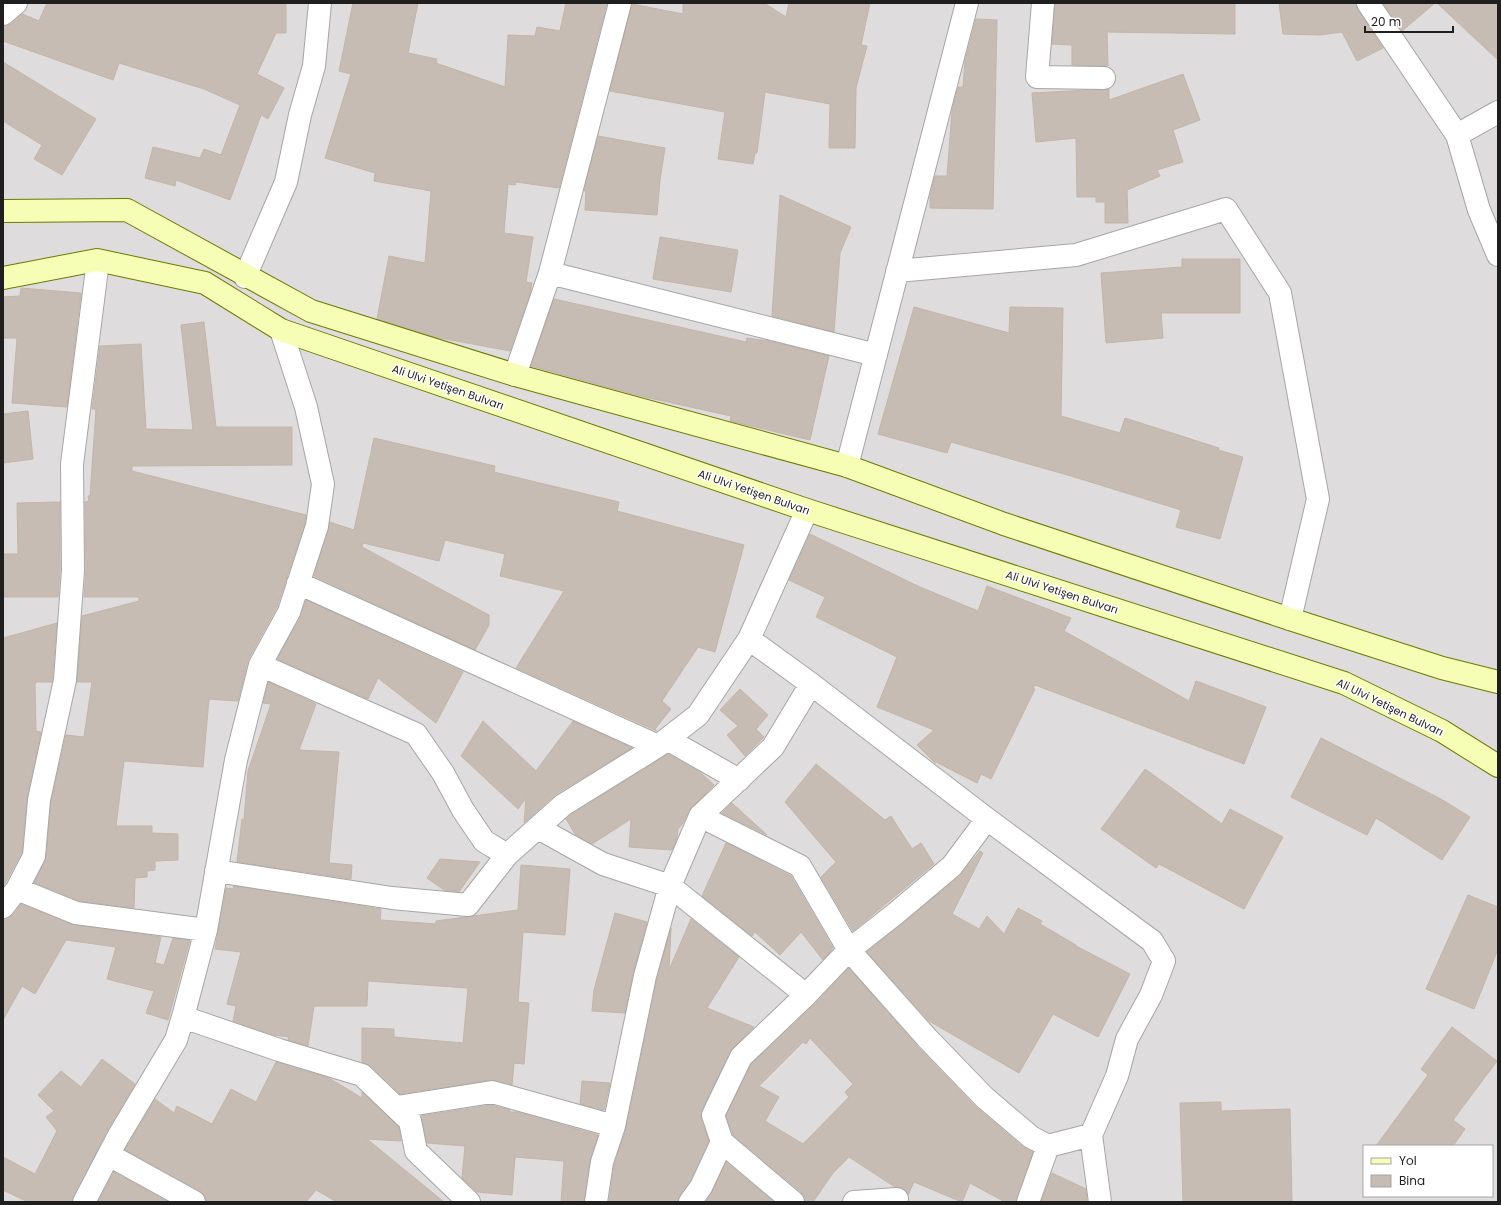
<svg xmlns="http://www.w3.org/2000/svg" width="1501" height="1205" font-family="Poppins,sans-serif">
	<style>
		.residential { fill: #dedcdc; fill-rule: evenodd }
		.building { fill: #c6bcb4; stroke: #c4b5a6; fill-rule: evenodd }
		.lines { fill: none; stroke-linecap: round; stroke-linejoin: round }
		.street-casing { stroke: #a6a6a6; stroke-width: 24 }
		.secondary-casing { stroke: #697d00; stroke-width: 24 }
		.street { stroke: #fff; stroke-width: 22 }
		.secondary { stroke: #f6feb6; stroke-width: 22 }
		.labels { text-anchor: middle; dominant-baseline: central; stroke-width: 3; stroke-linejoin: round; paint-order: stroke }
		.street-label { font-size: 11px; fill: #1f1f1f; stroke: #fff }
	</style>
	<rect width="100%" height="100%" fill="#f1ede5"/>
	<path class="residential" d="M 3,3 L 1498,3 L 1498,1202 L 3,1202 ZM 1364,1146 L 1492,1146 L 1492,1196 L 1364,1196 Z"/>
	<path class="building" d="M 47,3 L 286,3 L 286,33 L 276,33 L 257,74 L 284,88 L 268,119 L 261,115 L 230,200 L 176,180 L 175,186 L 145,178 L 153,147 L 200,158 L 204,149 L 221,155 L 240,105 L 204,89 L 119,63 L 113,80 L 3,41 L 4,26 L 11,24 L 22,14 L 39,21 Z
		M 353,3 L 418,3 L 408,53 L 437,59 L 436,63 L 505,87 L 508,35 L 535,36 L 537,27 L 560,31 L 566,3 L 607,3 L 559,188 L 516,182 L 515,185 L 508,184 L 504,233 L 533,237 L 526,282 L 532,283 L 530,293 L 510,351 L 435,337 L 377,319 L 389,256 L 425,263 L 431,191 L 374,181 L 375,173 L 325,158 L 351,74 L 339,71 Z
		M 683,3 L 764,3 L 786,17 L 789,3 L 870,3 L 861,45 L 867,46 L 856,88 L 855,148 L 829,148 L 830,104 L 765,92 L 757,153 L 755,153 L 753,164 L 718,159 L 725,112 L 610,91 L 632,4 L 683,14 Z
		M 1055,3 L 1235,3 L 1235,34 L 1107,32 L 1108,66 L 1072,65 L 1072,45 L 1052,44 Z
		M 1279,3 L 1356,3 L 1358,10 L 1383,48 L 1357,61 L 1342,32 L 1320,35 L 1283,34 Z
		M 1383,3 L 1435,3 L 1402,31 Z
		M 1437,3 L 1498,3 L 1498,60 Z
		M 976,19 L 997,20 L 993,209 L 930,208 L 930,196 L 935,176 L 947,176 L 952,111 L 958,87 L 963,87 L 965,61 Z
		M 3,62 L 96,119 L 62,175 L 34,159 L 42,145 L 3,121 Z
		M 1183,74 L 1200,120 L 1173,130 L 1183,162 L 1157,170 L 1160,176 L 1127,190 L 1128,223 L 1105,223 L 1105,202 L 1096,202 L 1096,197 L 1077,197 L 1076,138 L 1036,142 L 1032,93 L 1109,89 L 1109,100 Z
		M 598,136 L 665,148 L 660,180 L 657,215 L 585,210 L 586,191 L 584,191 Z
		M 780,195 L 851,227 L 840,253 L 834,332 L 772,316 Z
		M 660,237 L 738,250 L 731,292 L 653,279 Z
		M 1182,259 L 1240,259 L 1240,313 L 1161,313 L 1163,338 L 1106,343 L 1101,273 L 1182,267 Z
		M 21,288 L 81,293 L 67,407 L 12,403 L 17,338 L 3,338 L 3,297 L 20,296 Z
		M 554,299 L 746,342 L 747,338 L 770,341 L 829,356 L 810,440 L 730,421 L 731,416 L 636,395 L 531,366 Z
		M 914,307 L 1009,333 L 1010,307 L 1063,308 L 1061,416 L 1120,433 L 1125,418 L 1219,448 L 1218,450 L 1243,457 L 1220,539 L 1176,527 L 1181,510 L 1071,476 L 951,442 L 947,453 L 878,434 Z
		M 204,322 L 216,427 L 292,427 L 292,465 L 132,466 L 132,471 L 306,515 L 305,523 L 277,607 L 248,660 L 238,701 L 209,699 L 203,767 L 124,761 L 116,826 L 152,826 L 152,833 L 178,834 L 178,860 L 155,861 L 155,870 L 147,871 L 147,877 L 135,878 L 134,908 L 79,901 L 34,883 L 46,857 L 51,802 L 66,735 L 84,737 L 92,682 L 77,682 L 82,616 L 139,601 L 139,597 L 84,597 L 86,570 L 85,502 L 89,501 L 88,496 L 90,496 L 96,409 L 92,409 L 100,346 L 141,344 L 146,429 L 193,430 L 181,325 Z
		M 28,411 L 33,459 L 3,463 L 3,414 Z
		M 374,438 L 495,466 L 494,472 L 619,502 L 617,511 L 744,545 L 715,652 L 698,647 L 662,701 L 671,709 L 655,729 L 657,731 L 516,668 L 564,591 L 500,576 L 505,554 L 445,540 L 439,561 L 363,543 L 362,547 L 489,615 L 489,625 L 475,650 L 314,576 L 330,522 L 354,530 Z
		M 60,502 L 60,570 L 58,597 L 3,597 L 3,554 L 18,554 L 17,503 Z
		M 810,534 L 920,587 L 978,611 L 987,586 L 1071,618 L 1064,631 L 1189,701 L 1196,681 L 1266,707 L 1244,764 L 1035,685 L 1033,688 L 1035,689 L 991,779 L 981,774 L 977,783 L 936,762 L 935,763 L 917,745 L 934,730 L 877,707 L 897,657 L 816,617 L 825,597 L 789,580 Z
		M 306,600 L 463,672 L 436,723 L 378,678 L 368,699 L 277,659 L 300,618 Z
		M 57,623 L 52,682 L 36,682 L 35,685 L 36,731 L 41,732 L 27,797 L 22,852 L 3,887 L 3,638 Z
		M 268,682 L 316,704 L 299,750 L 339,752 L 329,863 L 352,865 L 351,879 L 237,862 L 242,819 L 244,820 L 248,771 L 271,704 L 263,703 Z
		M 740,689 L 768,715 L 756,729 L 764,737 L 745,756 L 727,735 L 738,726 L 720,710 Z
		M 483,721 L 536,771 L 573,721 L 632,748 L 556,794 L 524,823 L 526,798 L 518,809 L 461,756 Z
		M 1321,738 L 1441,799 L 1470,817 L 1442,860 L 1376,818 L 1367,835 L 1291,797 Z
		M 668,754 L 701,773 L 714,785 L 689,810 L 683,823 L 678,829 L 677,838 L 672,850 L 629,847 L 631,819 L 592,844 L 575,834 L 566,819 L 571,815 Z
		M 816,764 L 885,820 L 891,816 L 912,849 L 921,843 L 934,864 L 853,931 L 821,877 L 836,862 L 785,802 Z
		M 1145,769 L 1222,824 L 1230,809 L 1283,837 L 1244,909 L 1159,864 L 1156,868 L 1101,829 Z
		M 732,803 L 767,835 L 722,813 Z
		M 726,843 L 791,876 L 833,948 L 823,960 L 801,932 L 780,955 L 755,932 L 752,936 L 702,896 Z
		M 980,851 L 983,853 L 952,914 L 979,929 L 987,916 L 1004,934 L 1018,908 L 1042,921 L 1040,924 L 1076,945 L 1076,946 L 1130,974 L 1098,1037 L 1053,1014 L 1019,1073 L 929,1021 L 867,952 L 960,876 Z
		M 440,859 L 480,862 L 459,892 L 444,890 L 427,878 Z
		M 521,865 L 570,869 L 565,935 L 523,932 L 518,1002 L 529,1003 L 524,1064 L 514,1063 L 512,1085 L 490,1080 L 400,1094 L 371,1066 L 362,1062 L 362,1028 L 394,1029 L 394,1037 L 463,1043 L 468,988 L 368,981 L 367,1006 L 314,1006 L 308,1046 L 288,1040 L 289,1037 L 273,1035 L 233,1021 L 236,1006 L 227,1004 L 241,952 L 215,949 L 226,888 L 233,889 L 234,886 L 381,909 L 380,920 L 436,924 L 436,921 L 518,910 Z
		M 1468,895 L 1498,907 L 1498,949 L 1474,1009 L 1426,989 Z
		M 21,904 L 74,925 L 161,937 L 155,963 L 164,965 L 173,938 L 190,940 L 168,1020 L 146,1013 L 154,991 L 107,979 L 116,947 L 66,940 L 35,994 L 22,986 L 3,1020 L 3,919 L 13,915 Z
		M 615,913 L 647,922 L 633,973 L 625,1013 L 592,1011 L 594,990 Z
		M 691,919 L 739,957 L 707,1008 L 754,1027 L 730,1051 L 702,1110 L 701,1119 L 709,1141 L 690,1181 L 680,1195 L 678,1202 L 609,1202 L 614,1165 L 626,1129 L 657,979 L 671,928 L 669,970 Z
		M 849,968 L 918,1047 L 976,1107 L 1023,1147 L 1033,1152 L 1016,1202 L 1005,1202 L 970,1183 L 962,1202 L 914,1182 L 908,1195 L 903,1188 L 895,1187 L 849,1157 L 833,1173 L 813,1202 L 805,1202 L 801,1192 L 733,1135 L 726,1116 L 751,1064 L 815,1004 ZM 810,1038 L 853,1084 L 845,1092 L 849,1097 L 803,1144 L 765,1121 L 779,1097 L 759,1086 L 803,1042 L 806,1044 Z
		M 1452,1027 L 1497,1061 L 1453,1120 L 1465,1129 L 1453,1146 L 1376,1146 L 1428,1075 L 1421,1069 Z
		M 102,1059 L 135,1084 L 107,1131 L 72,1202 L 28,1202 L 3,1190 L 3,1157 L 35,1174 L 57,1131 L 46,1117 L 54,1111 L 38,1095 L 61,1071 L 81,1087 Z
		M 276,1062 L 329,1078 L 362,1098 L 362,1092 L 399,1127 L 401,1141 L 367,1139 L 444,1202 L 337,1202 L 316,1190 L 306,1202 L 206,1202 L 205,1196 L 200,1191 L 125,1150 L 155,1099 L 174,1113 L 177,1106 L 212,1124 L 231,1089 L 256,1102 Z
		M 582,1081 L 610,1083 L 604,1110 L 580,1104 Z
		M 1221,1102 L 1221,1111 L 1290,1109 L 1292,1202 L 1183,1202 L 1180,1103 Z
		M 491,1105 L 510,1110 L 510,1112 L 518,1112 L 598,1135 L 590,1160 L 584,1202 L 561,1202 L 564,1161 L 515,1157 L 512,1195 L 477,1192 L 462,1178 L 465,1146 L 427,1143 L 421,1116 Z
		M 726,1162 L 774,1202 L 706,1202 L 712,1192 Z
		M 114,1172 L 168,1202 L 98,1202 Z
		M 1052,1173 L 1086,1189 L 1087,1202 L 1041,1202 Z"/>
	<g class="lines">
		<g class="street-casing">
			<path id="street" d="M 1043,3 L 1037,77 L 1104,78
				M 1368,3 L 1457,135 L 1479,210 L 1498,255
				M 3,14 L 16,3
				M 1457,135 L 1498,112
				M 897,271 L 1076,255 L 1226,209 L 1280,293 L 1318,499 L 1290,619
				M 550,273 L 876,355
				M 245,277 L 286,182 L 300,115 L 314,66 L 320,3
				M 281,330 L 306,407 L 323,484 L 317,526 L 289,612 L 260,665 L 236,760 L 206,930 L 183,1017 L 279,1050 L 362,1075 L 410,1121 L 416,1151 L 469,1202
				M 515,375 L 550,273 L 620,3
				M 847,466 L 967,3
				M 298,583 L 658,746
				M 749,639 L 811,684 L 987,819 L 1152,941 L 1164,961 L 1151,995 L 1127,1039 L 1117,1076 L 1091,1135 L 1100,1202
				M 260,665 L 416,734 L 443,773 L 463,810 L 484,841 L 507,855
				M 667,739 L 739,780
				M 700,816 L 800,866 L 849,950 L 927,1038 L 985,1098 L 1031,1137 L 1048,1146 L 1091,1135
				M 538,828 L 603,864 L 670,886 L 806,995
				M 216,871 L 392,898 L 468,905 L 507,855 L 563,805 L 658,746 L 698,715 L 749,639 L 807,510
				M 17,889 L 76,913 L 206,930
				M 3,907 L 17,889 L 34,856 L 39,800 L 65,680 L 73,570 L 72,464 L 98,261
				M 397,1107 L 492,1092 L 614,1126
				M 109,1155 L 194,1202
				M 84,1202 L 118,1137 L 176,1040 L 183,1017
				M 596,1202 L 602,1162 L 614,1126 L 645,976 L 670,886 L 700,816 L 773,747 L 811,684
				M 690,1202 L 701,1187 L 722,1142
				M 793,1202 L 722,1142 L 713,1115 L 741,1057 L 806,995 L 849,950 L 895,914 L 952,866 L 987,819
				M 854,1202 L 897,1199
				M 1028,1202 L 1048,1146"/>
		</g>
		<g class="secondary-casing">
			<path id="secondary" d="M 3,211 L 127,210 L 311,311 L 515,375 L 847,466 L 1004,524 L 1290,619 L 1442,668 L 1498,682
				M 3,278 L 97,260 L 205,283 L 281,330 L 807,510 L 1344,683 L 1442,731 L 1498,766"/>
		</g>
		<use href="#street" class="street"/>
		<use href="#secondary" class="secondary"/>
	</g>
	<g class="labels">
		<g class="street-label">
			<text transform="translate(448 387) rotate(19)">Ali Ulvi Yetişen Bulvarı</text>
			<text transform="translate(754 492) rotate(19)">Ali Ulvi Yetişen Bulvarı</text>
			<text transform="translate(1062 592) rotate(18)">Ali Ulvi Yetişen Bulvarı</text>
			<text transform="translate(1390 707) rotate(26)">Ali Ulvi Yetişen Bulvarı</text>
		</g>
	</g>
	<rect width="1501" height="1205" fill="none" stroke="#1f1f1f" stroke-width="8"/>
	<rect x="1363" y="1145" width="130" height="52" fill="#ffffff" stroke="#a5a5a5"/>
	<rect x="1371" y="1158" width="20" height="6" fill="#f6feb6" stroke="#a5a5a5"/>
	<text x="1399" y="1165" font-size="12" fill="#1f1f1f">Yol</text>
	<rect x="1371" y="1175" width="20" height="12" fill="#c6bcb4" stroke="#a5a5a5"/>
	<text x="1399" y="1185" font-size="12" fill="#1f1f1f">Bina</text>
	<path d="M1365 26v6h88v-6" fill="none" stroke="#1f1f1f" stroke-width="2"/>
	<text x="1371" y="26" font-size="12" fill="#1f1f1f" stroke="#ffffff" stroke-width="3" paint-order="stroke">20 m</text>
</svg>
